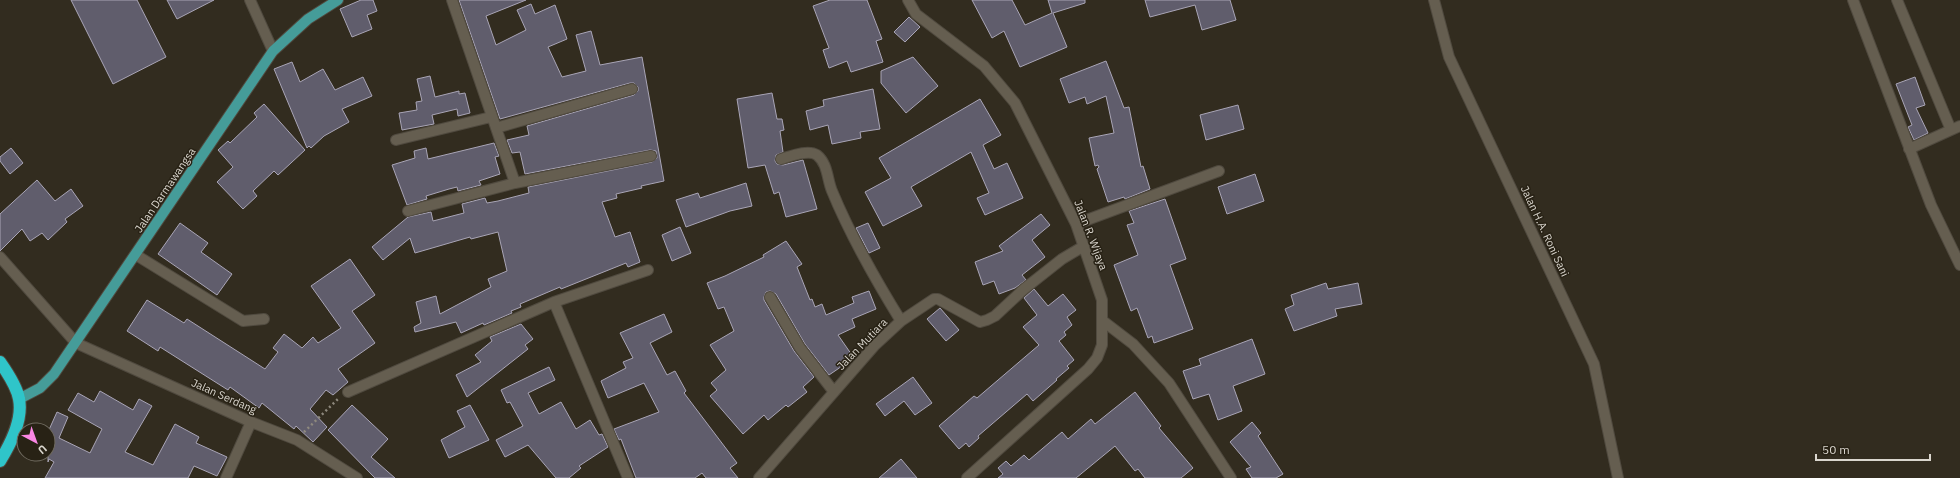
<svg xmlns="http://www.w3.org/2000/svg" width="1960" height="478" font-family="'IBM Plex Sans',sans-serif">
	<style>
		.building { fill: #605d6c; stroke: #a9a5b6 }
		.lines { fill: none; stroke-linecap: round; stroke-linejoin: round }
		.minor-casing { stroke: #504a3f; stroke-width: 12 }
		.major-casing { stroke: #504a3f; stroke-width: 12 }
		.highway-casing { stroke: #504a3f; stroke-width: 14 }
		.path { stroke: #8e897e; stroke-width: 2.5; stroke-dasharray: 2 3; stroke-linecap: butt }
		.minor { stroke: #655e50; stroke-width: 10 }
		.major { stroke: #459c99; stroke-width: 10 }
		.highway { stroke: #2fc5c9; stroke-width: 12 }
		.labels { text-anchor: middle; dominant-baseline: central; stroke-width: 3; stroke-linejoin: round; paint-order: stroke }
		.street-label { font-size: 11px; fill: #dad6ce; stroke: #282215 }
	</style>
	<rect width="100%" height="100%" fill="#322c1f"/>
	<path class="building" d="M 71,0 L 137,0 L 166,57 L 113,84 Z
		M 167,0 L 214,0 L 177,19 Z
		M 361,0 L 373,0 L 377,11 L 367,15 L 372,29 L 352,37 L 340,9 Z
		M 459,0 L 526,0 L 486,16 L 496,45 L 526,30 L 517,10 L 531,4 L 535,14 L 555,5 L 567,39 L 548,47 L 562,77 L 586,71 L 576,35 L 591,31 L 600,65 L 642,57 L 664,181 L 641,186 L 642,188 L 616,194 L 617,198 L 602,202 L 615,237 L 630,232 L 640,262 L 628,267 L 626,263 L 561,289 L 560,287 L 520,304 L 521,307 L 511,311 L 512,313 L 484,325 L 483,323 L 461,333 L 456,322 L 415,332 L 414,327 L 421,323 L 416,302 L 436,296 L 440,314 L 491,287 L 488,279 L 507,271 L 498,232 L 471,239 L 470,237 L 415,253 L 410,238 L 383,260 L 372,247 L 408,217 L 431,212 L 433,221 L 464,213 L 462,204 L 485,198 L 487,203 L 498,201 L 529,193 L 528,187 L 652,162 L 657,158 L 656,151 L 650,150 L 525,174 L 520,152 L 512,153 L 507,140 L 529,135 L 527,126 L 634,95 L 638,91 L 638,87 L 634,83 L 630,83 L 500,119 Z
		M 830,0 L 867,0 L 882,39 L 876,41 L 883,62 L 851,72 L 847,61 L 829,68 L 823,50 L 829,48 L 813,6 Z
		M 972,0 L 1012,0 L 1025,25 L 1052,13 L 1048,0 L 1085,0 L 1085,3 L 1053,13 L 1067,47 L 1020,67 L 1004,31 L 992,38 Z
		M 1145,0 L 1230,0 L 1236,20 L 1202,30 L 1195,5 L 1150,17 Z
		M 909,17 L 920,27 L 905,42 L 894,32 Z
		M 913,57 L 938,86 L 906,113 L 881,83 L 881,71 Z
		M 1106,61 L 1124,108 L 1129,107 L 1141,167 L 1143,166 L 1150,189 L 1125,199 L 1124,197 L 1108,202 L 1097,169 L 1099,167 L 1098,165 L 1095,166 L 1089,138 L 1114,133 L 1106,96 L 1087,104 L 1085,97 L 1069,103 L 1060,79 Z
		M 292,62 L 300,82 L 323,69 L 335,90 L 363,77 L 372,96 L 342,109 L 349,122 L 324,136 L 311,148 L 309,146 L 307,148 L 274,69 Z
		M 430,76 L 435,97 L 459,91 L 459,94 L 465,93 L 470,113 L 458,116 L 457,109 L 432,115 L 434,124 L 402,130 L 399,113 L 417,110 L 416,102 L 422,101 L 417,79 Z
		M 1915,77 L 1925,105 L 1916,108 L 1928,133 L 1914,140 L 1908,127 L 1912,125 L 1896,84 Z
		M 873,89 L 880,129 L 860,132 L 861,138 L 832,144 L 828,125 L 810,130 L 806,111 L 824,106 L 823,100 Z
		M 772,93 L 777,119 L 782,119 L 784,130 L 780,131 L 783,152 L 776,155 L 775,161 L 777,164 L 783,165 L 803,160 L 817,209 L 786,217 L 779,192 L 774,194 L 765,165 L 748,168 L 737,99 Z
		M 980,99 L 1001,135 L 983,145 L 994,169 L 1007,163 L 1023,198 L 985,215 L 977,198 L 989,193 L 971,152 L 911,187 L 922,206 L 883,226 L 865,192 L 891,178 L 879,158 Z
		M 264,104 L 305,150 L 278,175 L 274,171 L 253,191 L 257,196 L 243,209 L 217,182 L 233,167 L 218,150 L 228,141 L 230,143 L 257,117 L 254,113 Z
		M 1238,105 L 1244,129 L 1206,140 L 1200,115 Z
		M 494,143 L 499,156 L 495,157 L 500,174 L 479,181 L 481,185 L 458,191 L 457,187 L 449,189 L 426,196 L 427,199 L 407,205 L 392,165 L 415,158 L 414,151 L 426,148 L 428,159 Z
		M 11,148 L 23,163 L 10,174 L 0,161 L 0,157 Z
		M 1255,174 L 1264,201 L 1227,214 L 1218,187 Z
		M 37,180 L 55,201 L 71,189 L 83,206 L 65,219 L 67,222 L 48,240 L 42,233 L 30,241 L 22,229 L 0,251 L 0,214 Z
		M 746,183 L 752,206 L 730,211 L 686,227 L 676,200 L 698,193 L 700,198 Z
		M 1165,199 L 1186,259 L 1170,265 L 1193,329 L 1154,343 L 1152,336 L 1148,338 L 1137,308 L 1131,311 L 1114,265 L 1138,255 L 1127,225 L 1134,223 L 1129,211 Z
		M 1041,214 L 1050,225 L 1032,240 L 1045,257 L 1022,275 L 1026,280 L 1015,288 L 999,294 L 994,281 L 983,285 L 975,262 L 1003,251 L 999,246 Z
		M 180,223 L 208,243 L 201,252 L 232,274 L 217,295 L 158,254 Z
		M 868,223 L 880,248 L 869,253 L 856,228 Z
		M 680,227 L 691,253 L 672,261 L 662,235 Z
		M 786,241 L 802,264 L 797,267 L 810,300 L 812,299 L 815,307 L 822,304 L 826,315 L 854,303 L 852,297 L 869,291 L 876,309 L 852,319 L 855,327 L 838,335 L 854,358 L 829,375 L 805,344 L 776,294 L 770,291 L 766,292 L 764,297 L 764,300 L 794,351 L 814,377 L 803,387 L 807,392 L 788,407 L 786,405 L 768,420 L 764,415 L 743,434 L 710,396 L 717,390 L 711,383 L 726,370 L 710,345 L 734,331 L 724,307 L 718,309 L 707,283 L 725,276 L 764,257 L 763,255 Z
		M 350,259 L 375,295 L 352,311 L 375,343 L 338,369 L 348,382 L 333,395 L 326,390 L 310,409 L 327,427 L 313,442 L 296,426 L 294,429 L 262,403 L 259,408 L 230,387 L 228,390 L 160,347 L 158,351 L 127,331 L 147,300 L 184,323 L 187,319 L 265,369 L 278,352 L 273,348 L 284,334 L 302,348 L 313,337 L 318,343 L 341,328 L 311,286 Z
		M 1326,283 L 1328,289 L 1358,283 L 1362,304 L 1335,309 L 1337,316 L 1294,331 L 1285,309 L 1294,305 L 1291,295 Z
		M 1034,289 L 1048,306 L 1063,294 L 1076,310 L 1067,317 L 1072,325 L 1064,332 L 1066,335 L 1059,341 L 1074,360 L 1067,366 L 1069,368 L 1056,379 L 1057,380 L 1033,401 L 1027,394 L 978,436 L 979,438 L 969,447 L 966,443 L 959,449 L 939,426 L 974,396 L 977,398 L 1039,345 L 1023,327 L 1037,315 L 1024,298 Z
		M 940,308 L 959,330 L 946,341 L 927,319 Z
		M 664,314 L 672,332 L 650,343 L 667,375 L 675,371 L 686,391 L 684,393 L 737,463 L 730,468 L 738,478 L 706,478 L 702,473 L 695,478 L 636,478 L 621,439 L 619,440 L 614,429 L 659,412 L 644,383 L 608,398 L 601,381 L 626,368 L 623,362 L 633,358 L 620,333 Z
		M 521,324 L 533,339 L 525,345 L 528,349 L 467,397 L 456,375 L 481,362 L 475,355 L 492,341 L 490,337 Z
		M 1252,339 L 1265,374 L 1233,386 L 1242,411 L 1218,420 L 1209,394 L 1193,399 L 1183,371 L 1201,365 L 1199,359 Z
		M 549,367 L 555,380 L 528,393 L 539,414 L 561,402 L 576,429 L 590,420 L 599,435 L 602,434 L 608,447 L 579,466 L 581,468 L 569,478 L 556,478 L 528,445 L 505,457 L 496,440 L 523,426 L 510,402 L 507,403 L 501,390 Z
		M 913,377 L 932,403 L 915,415 L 904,401 L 885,416 L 876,404 Z
		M 100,391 L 133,410 L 139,399 L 152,406 L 125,452 L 153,465 L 175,424 L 199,437 L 196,443 L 227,457 L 217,476 L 194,466 L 188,478 L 45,478 L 54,462 L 49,459 L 48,462 L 48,432 L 57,412 L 68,417 L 59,438 L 90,453 L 102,429 L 68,410 L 78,393 L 94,402 Z
		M 1135,392 L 1161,426 L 1159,428 L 1193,468 L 1181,478 L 1145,478 L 1138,469 L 1135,471 L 1115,446 L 1076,478 L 998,478 L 1003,474 L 998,468 L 1006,461 L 1011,466 L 1024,455 L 1029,460 L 1062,432 L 1068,439 L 1091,419 L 1095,424 Z
		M 352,405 L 388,439 L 371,457 L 395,478 L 375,478 L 328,430 Z
		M 470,405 L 489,440 L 449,458 L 441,440 L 465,427 L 457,411 Z
		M 1252,422 L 1261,433 L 1258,436 L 1283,474 L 1276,478 L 1252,478 L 1246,469 L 1251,467 L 1230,442 Z
		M 901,459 L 917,478 L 879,478 Z"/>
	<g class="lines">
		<g class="minor-casing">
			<path id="minor" d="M 250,0 L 273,51
				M 452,0 L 515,183
				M 908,0 L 916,14 L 984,66 L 1015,103 L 1076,224 L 1102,300 L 1102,345 L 1097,358 L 1088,369 L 967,478
				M 1434,0 L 1449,57 L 1594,364 L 1618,478
				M 1853,0 L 1931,205 L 1960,265
				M 1897,0 L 1951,130 L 1960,126
				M 496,128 L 632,89
				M 396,140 L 491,117
				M 1909,149 L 1951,130
				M 781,159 C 791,156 808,149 817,155 C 828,164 827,179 832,191 C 851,237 875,279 901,321
				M 408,211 L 515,183 L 651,156
				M 1076,224 L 1219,171
				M 136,255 L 243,321 L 264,319
				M 0,257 L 76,343 L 251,422 L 297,440 L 357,478
				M 770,297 L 800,348 L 834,392
				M 554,302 L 628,478
				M 1103,321 L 1133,344 L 1169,383 L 1231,478
				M 348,392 L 554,302 L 648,270
				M 226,478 L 251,422
				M 759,478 L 875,345 L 901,321 L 934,299 L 938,299 L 980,322 L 987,320 L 995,316 L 1024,289 L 1062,259 L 1084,246"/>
		</g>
		<g class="major-casing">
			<path id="major" d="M 19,399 L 40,388 L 54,374 L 273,51 L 308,19 L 338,0"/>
		</g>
		<g class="highway-casing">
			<path id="highway" d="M 0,362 C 7,372 17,387 19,399 C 23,419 10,445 0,461"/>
		</g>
		<path class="path" d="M 304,432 L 338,399"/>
		<use href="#minor" class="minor"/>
		<use href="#major" class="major"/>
		<use href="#highway" class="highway"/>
	</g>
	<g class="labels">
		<g class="street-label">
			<text transform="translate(165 190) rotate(-56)">Jalan Darmawangsa</text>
			<text transform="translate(1545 231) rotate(65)">Jalan H.A. Roni Sani</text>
			<text transform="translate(1091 235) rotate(69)">Jalan R. Wijaya</text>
			<text transform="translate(862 344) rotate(-46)">Jalan Mutiara</text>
			<text transform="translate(224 396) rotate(24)">Jalan Serdang</text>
		</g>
	</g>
	<g transform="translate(36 442) rotate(139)"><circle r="19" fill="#282215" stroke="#6f6a5f"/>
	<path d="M0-3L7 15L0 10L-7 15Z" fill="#fb87e5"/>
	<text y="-6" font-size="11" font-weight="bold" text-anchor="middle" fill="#dad6ce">U</text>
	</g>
	<path d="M1816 454v6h114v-6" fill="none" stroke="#dad6ce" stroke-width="2"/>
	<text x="1822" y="454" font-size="12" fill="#dad6ce" stroke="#282215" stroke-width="3" paint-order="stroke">50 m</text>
</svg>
